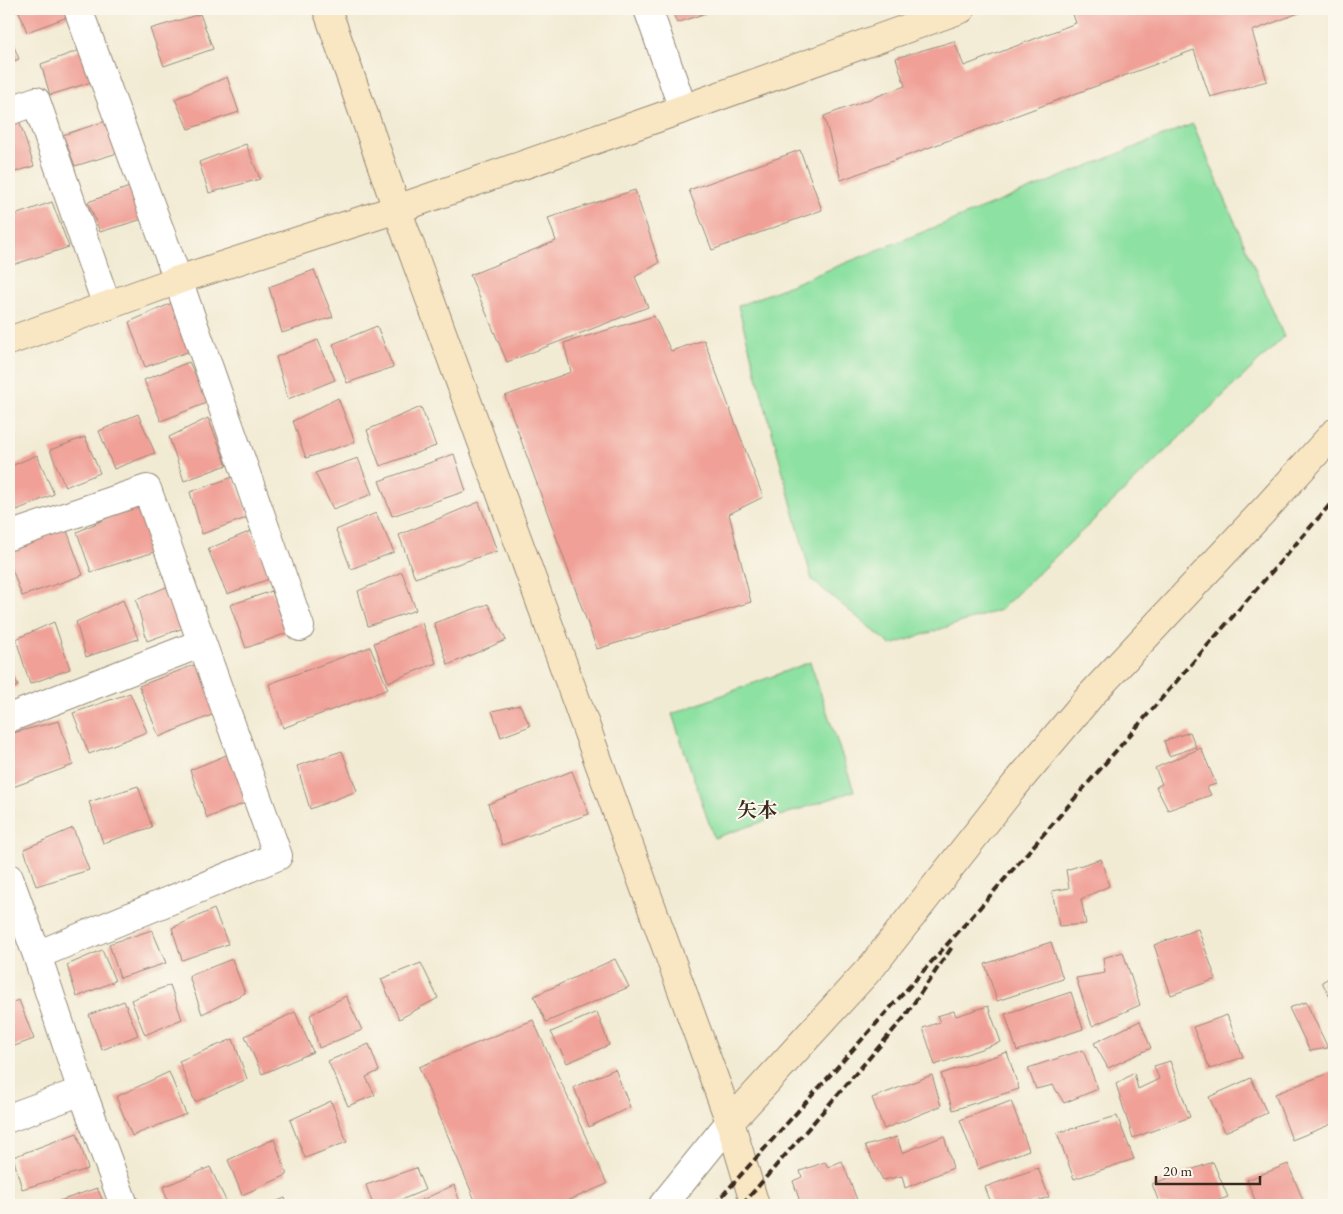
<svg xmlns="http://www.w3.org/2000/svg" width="1343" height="1214" font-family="'EB Garamond','Noto Serif JP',serif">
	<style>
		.green { fill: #8de1a2; stroke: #648660 }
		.building { fill: #f0a097 }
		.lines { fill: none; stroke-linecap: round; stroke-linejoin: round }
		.street-casing { stroke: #968a79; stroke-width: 30 }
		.secondary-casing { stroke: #968a79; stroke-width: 30 }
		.street { stroke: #fff; stroke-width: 28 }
		.secondary { stroke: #f9e7c3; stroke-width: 28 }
		.rail { stroke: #3b2a1e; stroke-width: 4; stroke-dasharray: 8 4; stroke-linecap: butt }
		.labels { text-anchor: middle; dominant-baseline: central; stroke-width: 4; stroke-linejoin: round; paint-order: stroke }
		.quarter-label { font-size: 20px; font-weight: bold; fill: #3b2a1e; stroke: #fbf7ec }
	</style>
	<rect width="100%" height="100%" fill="#fbf7ec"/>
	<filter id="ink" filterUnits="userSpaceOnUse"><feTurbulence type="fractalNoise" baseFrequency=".02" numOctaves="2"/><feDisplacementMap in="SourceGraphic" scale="10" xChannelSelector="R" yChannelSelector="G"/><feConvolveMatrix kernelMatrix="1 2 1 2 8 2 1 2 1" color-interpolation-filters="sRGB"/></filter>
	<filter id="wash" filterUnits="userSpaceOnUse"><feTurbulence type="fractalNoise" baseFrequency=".0096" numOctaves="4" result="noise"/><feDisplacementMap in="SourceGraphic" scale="20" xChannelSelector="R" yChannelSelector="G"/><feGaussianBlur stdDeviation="1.12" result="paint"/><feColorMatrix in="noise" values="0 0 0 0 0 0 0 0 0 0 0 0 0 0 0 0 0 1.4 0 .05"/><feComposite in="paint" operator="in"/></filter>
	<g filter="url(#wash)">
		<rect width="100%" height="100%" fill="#f2ebd4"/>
		<path class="green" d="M 1193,124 L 1284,337 L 1000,610 L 891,645 L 812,580 L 738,306 Z
			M 810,662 L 854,791 L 714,838 L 672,714 Z"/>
		<g id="blocks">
			<path class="building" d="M 18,9 L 70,9 L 73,15 L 27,32 Z
				M 671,9 L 717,9 L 677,23 Z
				M 1071,9 L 1309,9 L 1252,31 L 1267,81 L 1210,97 L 1194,50 L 841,180 L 824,116 L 905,86 L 896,58 L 954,41 L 964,66 L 1076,23 Z
				M 200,14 L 213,49 L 164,66 L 150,29 Z
				M 9,34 L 19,59 L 9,63 Z
				M 83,49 L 95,81 L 50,95 L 41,64 Z
				M 227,77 L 239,112 L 188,129 L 175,99 Z
				M 112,119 L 124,151 L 75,166 L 63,135 Z
				M 19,120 L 34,166 L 9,174 L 9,124 Z
				M 246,144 L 260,179 L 209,193 L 199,162 Z
				M 800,150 L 822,210 L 712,250 L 689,190 Z
				M 132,186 L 146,218 L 100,232 L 88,202 Z
				M 635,190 L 659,263 L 635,277 L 648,307 L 507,362 L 470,275 L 556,241 L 548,218 Z
				M 52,202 L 69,247 L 9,266 L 9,217 Z
				M 314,270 L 333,317 L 282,333 L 269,287 Z
				M 172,303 L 190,351 L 145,367 L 129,322 Z
				M 654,316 L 671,351 L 704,340 L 763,497 L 729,514 L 751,602 L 597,649 L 505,396 L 571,372 L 564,343 Z
				M 377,326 L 393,367 L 347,383 L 333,344 Z
				M 318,340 L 335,380 L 288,399 L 276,357 Z
				M 189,362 L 209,402 L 161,421 L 144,380 Z
				M 338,398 L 355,442 L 306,458 L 293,421 Z
				M 421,407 L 436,446 L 380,466 L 367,430 Z
				M 138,414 L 155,453 L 114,469 L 99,431 Z
				M 208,418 L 227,465 L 184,481 L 169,437 Z
				M 85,437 L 100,473 L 65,487 L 50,450 Z
				M 454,454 L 466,491 L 392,516 L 379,481 Z
				M 37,455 L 54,494 L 17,510 L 9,488 L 9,467 Z
				M 358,458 L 372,494 L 333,509 L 315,473 Z
				M 233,477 L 249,517 L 202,534 L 190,492 Z
				M 142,502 L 158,551 L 91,572 L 77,532 Z
				M 479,502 L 497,551 L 415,578 L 399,535 Z
				M 376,513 L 394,552 L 351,569 L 336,530 Z
				M 66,528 L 83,575 L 22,596 L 9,561 L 9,550 Z
				M 251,531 L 272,578 L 227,594 L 208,549 Z
				M 402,572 L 416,610 L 368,626 L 358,591 Z
				M 173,584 L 189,626 L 147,641 L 136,600 Z
				M 272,591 L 287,633 L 246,648 L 230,605 Z
				M 123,600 L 138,639 L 86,657 L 76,622 Z
				M 488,604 L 506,640 L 448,665 L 434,623 Z
				M 54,622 L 70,669 L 30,684 L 16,639 Z
				M 422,623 L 436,663 L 388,682 L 374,643 Z
				M 370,647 L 388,689 L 283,728 L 269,684 Z
				M 202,662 L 219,712 L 159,737 L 139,686 Z
				M 9,664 L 18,686 L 9,690 Z
				M 130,693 L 147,732 L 89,754 L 73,713 Z
				M 520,705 L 530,726 L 501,737 L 492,711 Z
				M 59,721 L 73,765 L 13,787 L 9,774 L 9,734 Z
				M 1190,732 L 1196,747 L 1169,756 L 1164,741 Z
				M 1201,748 L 1216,784 L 1207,787 L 1211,795 L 1168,810 L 1156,787 L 1162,784 L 1155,768 Z
				M 236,751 L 253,800 L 207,818 L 190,770 Z
				M 342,751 L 357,791 L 310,809 L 297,766 Z
				M 572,771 L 589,814 L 502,845 L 488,804 Z
				M 138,786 L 152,827 L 103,843 L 89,802 Z
				M 73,828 L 89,870 L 36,886 L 24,849 Z
				M 1101,859 L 1109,886 L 1081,899 L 1086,924 L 1059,926 L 1052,891 L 1069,888 L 1066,870 Z
				M 214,909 L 228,944 L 182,960 L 172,928 Z
				M 1198,929 L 1216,979 L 1171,995 L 1154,945 Z
				M 152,930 L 166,963 L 120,978 L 109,944 Z
				M 1051,942 L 1063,979 L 997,1001 L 985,964 Z
				M 102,950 L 115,981 L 77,997 L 67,965 Z
				M 1123,952 L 1140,1005 L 1092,1026 L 1076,978 L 1105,973 L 1103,958 Z
				M 232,959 L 245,993 L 202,1014 L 189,976 Z
				M 615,959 L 629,987 L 546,1022 L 534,996 Z
				M 421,963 L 438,998 L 399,1019 L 381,979 Z
				M 1334,975 L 1334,1005 L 1322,982 Z
				M 170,985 L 182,1019 L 145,1035 L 131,1000 Z
				M 1071,992 L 1083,1029 L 1017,1051 L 1005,1014 Z
				M 346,996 L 362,1030 L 319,1048 L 310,1015 Z
				M 19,1000 L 34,1039 L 9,1048 L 9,1003 Z
				M 124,1001 L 138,1035 L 102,1050 L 89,1015 Z
				M 1306,1002 L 1328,1048 L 1310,1051 L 1289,1008 Z
				M 988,1006 L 1001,1042 L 935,1065 L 923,1028 L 940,1022 L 937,1016 L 954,1011 L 956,1016 Z
				M 295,1012 L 313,1052 L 262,1074 L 245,1036 Z
				M 597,1012 L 609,1045 L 567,1063 L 551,1032 Z
				M 1227,1015 L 1243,1057 L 1210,1069 L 1193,1027 Z
				M 533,1020 L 607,1184 L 558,1205 L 477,1205 L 419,1067 Z
				M 1140,1021 L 1151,1048 L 1108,1068 L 1094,1043 Z
				M 233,1039 L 247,1079 L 195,1102 L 179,1061 Z
				M 369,1044 L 379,1071 L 366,1077 L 375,1095 L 348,1106 L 328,1061 Z
				M 1083,1050 L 1098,1089 L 1064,1103 L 1053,1085 L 1036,1089 L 1028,1068 Z
				M 1007,1052 L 1019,1089 L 953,1110 L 941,1074 Z
				M 1170,1061 L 1190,1117 L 1133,1138 L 1116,1084 L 1134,1073 L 1138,1089 L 1159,1079 L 1154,1066 Z
				M 615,1069 L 630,1107 L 589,1127 L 574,1087 Z
				M 1334,1071 L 1334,1123 L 1292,1140 L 1275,1094 Z
				M 169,1072 L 186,1114 L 132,1136 L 116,1097 Z
				M 932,1075 L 941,1106 L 884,1129 L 872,1098 Z
				M 1251,1078 L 1267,1113 L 1225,1132 L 1209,1097 Z
				M 331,1101 L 347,1142 L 305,1158 L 290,1120 Z
				M 1011,1101 L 1029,1150 L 978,1169 L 960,1120 Z
				M 1117,1116 L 1134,1159 L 1074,1179 L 1057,1133 Z
				M 77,1133 L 88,1169 L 22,1189 L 13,1157 Z
				M 944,1136 L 953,1168 L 905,1188 L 902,1176 L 883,1180 L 865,1146 L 897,1137 L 902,1153 Z
				M 274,1139 L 287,1175 L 242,1195 L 228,1160 Z
				M 842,1161 L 859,1205 L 801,1205 L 793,1181 L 802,1177 L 800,1171 L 825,1162 L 828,1167 Z
				M 1213,1162 L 1228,1197 L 1205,1205 L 1160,1205 L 1152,1184 Z
				M 1288,1164 L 1305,1205 L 1257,1205 L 1247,1180 Z
				M 210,1167 L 227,1203 L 220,1205 L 169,1205 L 163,1187 Z
				M 416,1168 L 425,1190 L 389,1205 L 373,1205 L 366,1185 Z
				M 1038,1168 L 1049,1197 L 1026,1205 L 992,1205 L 985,1187 Z
				M 454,1185 L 461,1205 L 411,1205 Z
				M 97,1188 L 105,1205 L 48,1205 Z
				M 285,1198 L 288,1205 L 268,1205 Z"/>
		</g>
	</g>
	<g filter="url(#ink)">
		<use href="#blocks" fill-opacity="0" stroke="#968a79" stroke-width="1"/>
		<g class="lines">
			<g class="street-casing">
				<path id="street" d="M 78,9 L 178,280 L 300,627
					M 648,9 L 683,109
					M 9,111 L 36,101 L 107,306
					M 9,536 L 147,489 L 278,856 L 37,955
					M 9,718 L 202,643
					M 9,878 L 37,955 L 82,1091 L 124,1205
					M 9,1118 L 82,1091
					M 663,1205 L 730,1122"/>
			</g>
			<g class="secondary-casing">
				<path id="secondary" d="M 327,9 L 397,209 L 730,1122 L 755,1205
					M 9,341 L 178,280 L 397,209 L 683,109 L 961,9
					M 730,1122 L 873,965 L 1015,785 L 1091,695 L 1267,507 L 1334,433"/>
			</g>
			<use href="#street" class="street"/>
			<use href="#secondary" class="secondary"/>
			<path class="rail" d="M 714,1205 L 976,912 L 1334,500
				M 742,1205 L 903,1019 L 952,947"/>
		</g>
	</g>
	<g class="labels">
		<g class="quarter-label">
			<text x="757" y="810">矢本</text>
		</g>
	</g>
	<rect width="1343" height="1214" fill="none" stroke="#fbf7ec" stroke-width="30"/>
	<path d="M1156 1176v8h104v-8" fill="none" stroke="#3b2a1e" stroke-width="2.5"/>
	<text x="1163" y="1176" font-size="15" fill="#3b2a1e" stroke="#fbf7ec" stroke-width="4" paint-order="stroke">20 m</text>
</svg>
